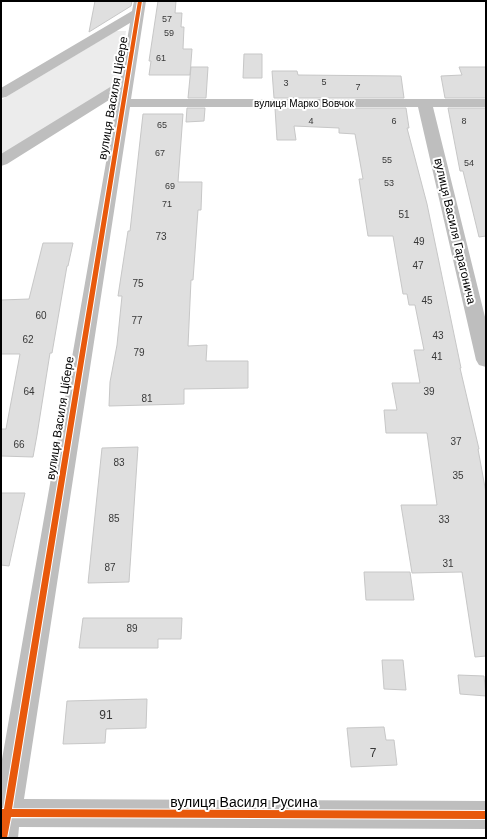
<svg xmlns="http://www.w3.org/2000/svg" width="487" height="839" font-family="Helvetica,sans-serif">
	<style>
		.green { fill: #ececec }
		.building { fill: #dfdfdf; stroke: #c7c7c7 }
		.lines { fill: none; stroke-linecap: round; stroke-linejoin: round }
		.minor { fill: #bebebe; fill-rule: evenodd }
		.cycleway-casing { stroke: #fff; stroke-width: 2 }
		.cycleway { fill: #e8590c; fill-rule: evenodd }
		.labels { text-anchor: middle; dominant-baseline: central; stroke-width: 4; stroke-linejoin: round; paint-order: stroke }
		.far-number-label { font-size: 9px; fill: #383838 }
		.far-street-label { font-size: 10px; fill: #000; stroke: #fff }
		.number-label { font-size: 10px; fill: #383838 }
		.street-label { font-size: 12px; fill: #000; stroke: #fff }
		.near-number-label { font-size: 12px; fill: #383838 }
		.near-street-label { font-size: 14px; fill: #000; stroke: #fff }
	</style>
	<rect width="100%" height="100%" fill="#fff"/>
	<path class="green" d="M 116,31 L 126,31 L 118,85 L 1,157 L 1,100 Z"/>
	<path class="building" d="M 95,1 L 132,1 L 131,6 L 89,32 Z
		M 158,1 L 176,1 L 175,13 L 182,13 L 181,27 L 184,27 L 183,49 L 192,49 L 190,75 L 149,75 L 151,61 L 149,61 Z
		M 244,54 L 262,54 L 262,78 L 243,78 Z
		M 191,67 L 208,67 L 206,98 L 188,98 Z
		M 459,67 L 486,67 L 486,98 L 445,98 L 441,76 L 462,75 Z
		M 272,71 L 297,71 L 298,75 L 401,76 L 404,98 L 274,98 Z
		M 187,108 L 205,108 L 204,121 L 186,122 Z
		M 275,108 L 406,108 L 409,128 L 407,128 L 427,204 L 461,368 L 460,368 L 479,449 L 478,449 L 486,493 L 486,656 L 475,657 L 462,572 L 412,573 L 401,505 L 437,505 L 427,433 L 386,433 L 384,410 L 397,410 L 392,383 L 420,383 L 414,350 L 424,350 L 415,305 L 409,305 L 407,294 L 403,294 L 393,236 L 368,236 L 359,179 L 363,179 L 355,134 L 339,133 L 339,128 L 294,126 L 296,140 L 277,140 Z
		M 448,108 L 486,108 L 486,236 L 479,237 L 463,171 L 460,171 Z
		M 143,114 L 183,114 L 178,182 L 202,182 L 201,210 L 198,210 L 193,280 L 191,280 L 188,346 L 207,345 L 206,361 L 248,361 L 248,388 L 184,389 L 184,404 L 109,406 L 110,382 L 117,345 L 122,296 L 118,296 L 128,231 L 130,231 Z
		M 43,243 L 73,243 L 68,266 L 67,266 L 52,353 L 50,353 L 37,435 L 33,457 L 1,456 L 1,429 L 6,429 L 20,354 L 1,354 L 1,300 L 29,299 Z
		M 138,447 L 129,582 L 88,583 L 102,448 Z
		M 1,493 L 25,493 L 9,566 L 1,565 Z
		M 364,572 L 410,572 L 414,600 L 366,600 Z
		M 83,618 L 182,618 L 181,639 L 158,639 L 158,648 L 79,648 Z
		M 382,660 L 403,660 L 406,690 L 384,689 Z
		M 458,675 L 484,676 L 486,696 L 460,694 Z
		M 147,699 L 146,728 L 106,729 L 105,743 L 63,744 L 67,701 Z
		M 384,727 L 386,740 L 394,740 L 397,765 L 351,767 L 347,728 Z"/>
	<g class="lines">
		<path class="minor" d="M 134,1 L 146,1 L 131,99 L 486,99 L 486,107 L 433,107 L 486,321 L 486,367 L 479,365 L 476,360 L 418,107 L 130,107 L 24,799 L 486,801 L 486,829 L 19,827 L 18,838 L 1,838 L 1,765 L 116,105 L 115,103 L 117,95 L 7,164 L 1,166 L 1,154 L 120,81 L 130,23 L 6,97 L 1,98 L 1,88 L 132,11 Z"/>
		<g class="cycleway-casing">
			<path id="cycleway" d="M 138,1 L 142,1 L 12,809 L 486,811 L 486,819 L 11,817 L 7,838 L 1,838 L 1,825 L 2,817 L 1,817 L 1,809 L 4,809 Z"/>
		</g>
		<use href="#cycleway" class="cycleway"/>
	</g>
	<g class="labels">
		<g class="far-number-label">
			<text x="167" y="19">57</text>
			<text x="169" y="33">59</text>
			<text x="161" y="58">61</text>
			<text x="324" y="82">5</text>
			<text x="286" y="83">3</text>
			<text x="358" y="87">7</text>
			<text x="311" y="121">4</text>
			<text x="394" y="121">6</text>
			<text x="464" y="121">8</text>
			<text x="162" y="125">65</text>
			<text x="160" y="153">67</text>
			<text x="387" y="160">55</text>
			<text x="469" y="163">54</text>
			<text x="389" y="183">53</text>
			<text x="170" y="186">69</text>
			<text x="167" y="204">71</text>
		</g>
		<g class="far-street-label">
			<text x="304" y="103">вулиця Марко Вовчок</text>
		</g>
		<g class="number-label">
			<text x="404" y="214">51</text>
			<text x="161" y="236">73</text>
			<text x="419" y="241">49</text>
			<text x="418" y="265">47</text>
			<text x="138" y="283">75</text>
			<text x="427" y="300">45</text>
			<text x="41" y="315">60</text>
			<text x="137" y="320">77</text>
			<text x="438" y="335">43</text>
			<text x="28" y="339">62</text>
			<text x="139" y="352">79</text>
			<text x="437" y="356">41</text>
			<text x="29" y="391">64</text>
			<text x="429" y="391">39</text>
			<text x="147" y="398">81</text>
			<text x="456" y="441">37</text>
			<text x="19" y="444">66</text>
			<text x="119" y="462">83</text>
			<text x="458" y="475">35</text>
			<text x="114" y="518">85</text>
			<text x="444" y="519">33</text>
			<text x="448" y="563">31</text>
			<text x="110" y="567">87</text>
			<text x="132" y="628">89</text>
		</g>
		<g class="street-label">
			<text transform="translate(113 98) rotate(-80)">вулиця Василя Цібере</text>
			<text transform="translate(455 231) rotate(77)">вулиця Василя Гарагонича</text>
			<text transform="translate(60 418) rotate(-81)">вулиця Василя Цібере</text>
		</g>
		<g class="near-number-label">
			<text x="106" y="715">91</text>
			<text x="373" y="753">7</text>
		</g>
		<g class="near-street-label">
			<text x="244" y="802">вулиця Василя Русина</text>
		</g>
	</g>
	<rect width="487" height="839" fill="none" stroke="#000000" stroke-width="4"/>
</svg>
